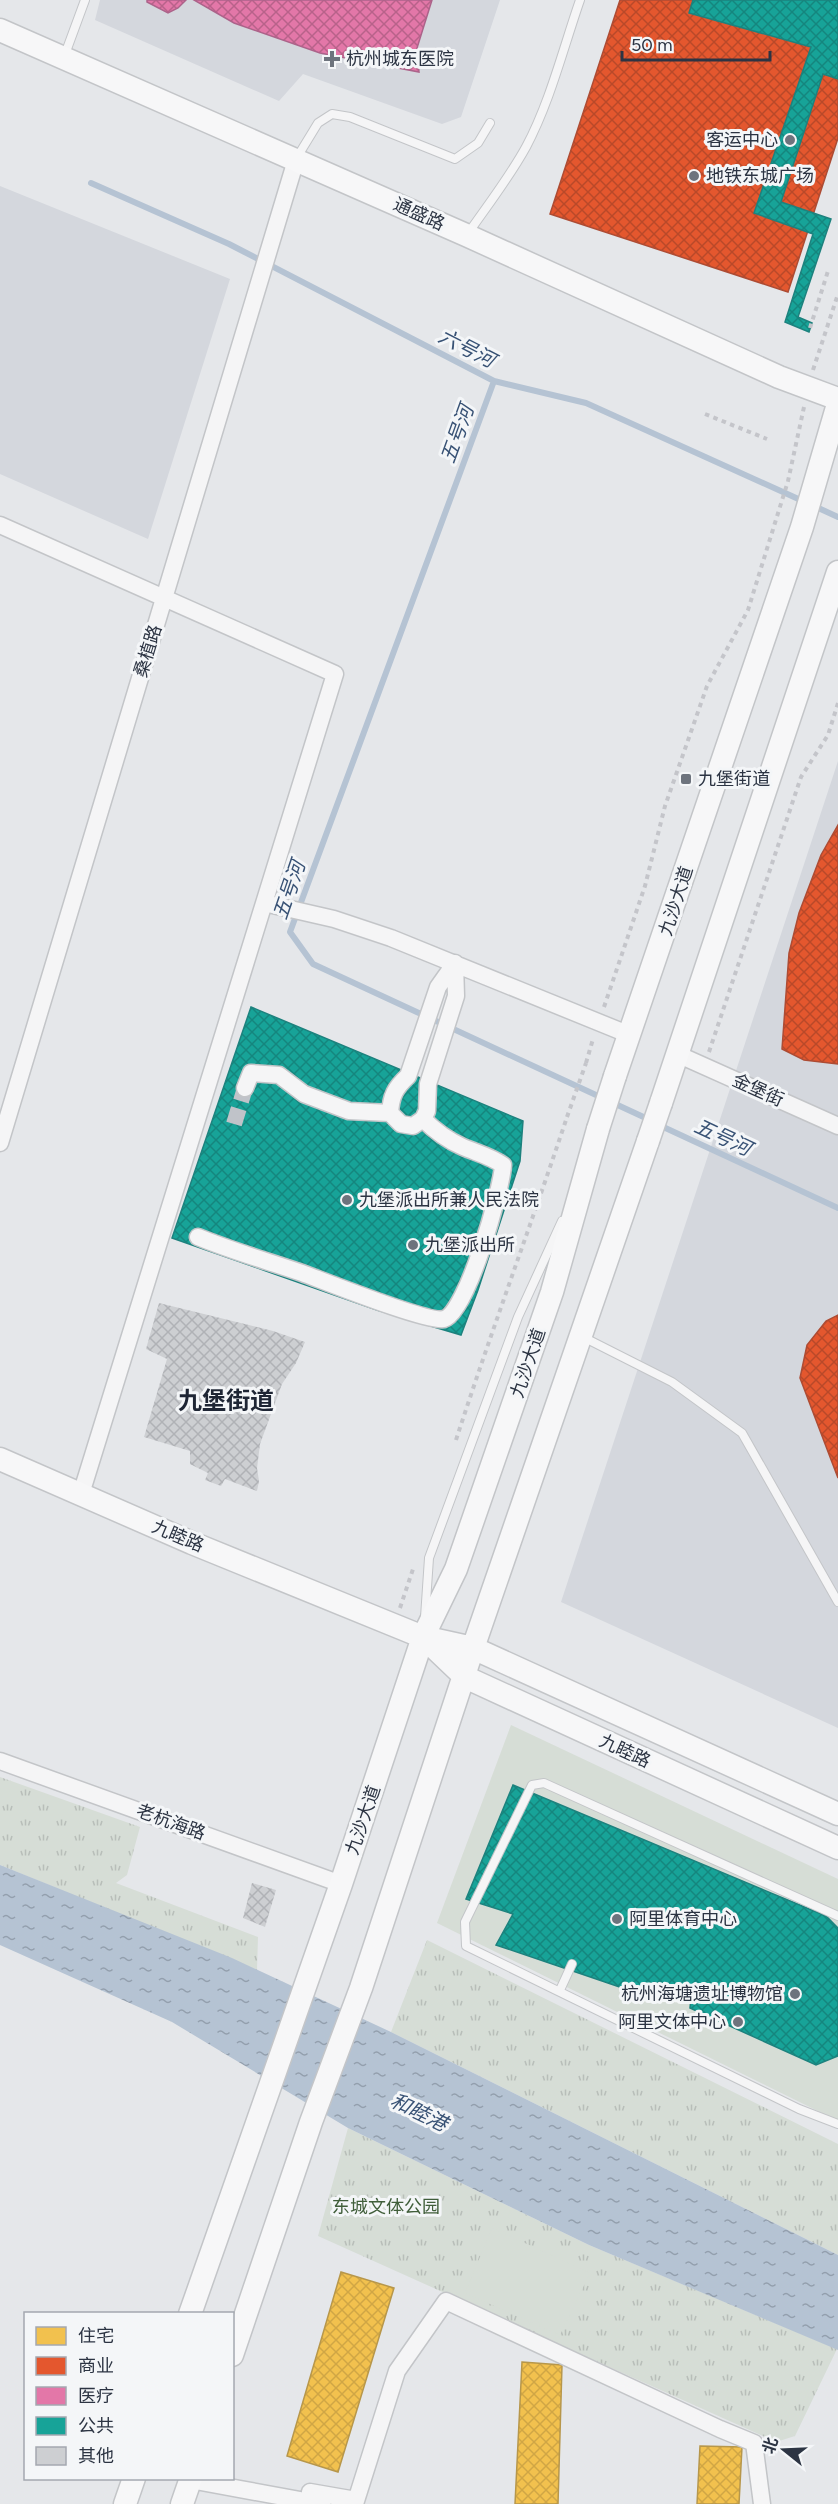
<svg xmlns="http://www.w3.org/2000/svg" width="838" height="2504" font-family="Figtree,'Noto Sans SC',sans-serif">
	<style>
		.built { fill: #d4d7dd }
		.park { fill: url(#park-tufts) }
		.garden { fill: #d6ddd6 }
		.water { fill: url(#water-ripples) }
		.homes { fill: url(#homes-cross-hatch); stroke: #b7974b; stroke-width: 1.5 }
		.shops { fill: url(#shops-cross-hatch); stroke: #ad4c34; stroke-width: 1.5 }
		.health { fill: url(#health-cross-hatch); stroke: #ac638a; stroke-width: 1.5 }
		.public { fill: url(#public-cross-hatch); stroke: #1d827e; stroke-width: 1.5 }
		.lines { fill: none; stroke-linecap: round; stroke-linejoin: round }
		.stream { stroke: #b5c3d3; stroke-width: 6 }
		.building { fill: url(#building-cross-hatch) }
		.street-tunnel { stroke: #c0c3c9; stroke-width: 16; stroke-dasharray: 16 8; stroke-linecap: butt }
		.lane-casing { stroke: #c3c5c8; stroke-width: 10 }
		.street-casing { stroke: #c3c5c8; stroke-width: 19 }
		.secondary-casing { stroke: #c3c5c8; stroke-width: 25 }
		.path { stroke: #c4c5ca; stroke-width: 4; stroke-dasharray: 4.5 4.5; stroke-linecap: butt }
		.lane { stroke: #f5f5f6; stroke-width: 8 }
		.street { stroke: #f5f5f6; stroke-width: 16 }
		.secondary { stroke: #f7f7f8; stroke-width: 22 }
		.secondary-bridge-casing { stroke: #c3c5c8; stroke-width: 25; stroke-linecap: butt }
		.path-bridge { stroke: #c4c5ca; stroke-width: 4; stroke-dasharray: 4.5 4.5; stroke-linecap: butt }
		.secondary-bridge { stroke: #f7f7f8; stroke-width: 22 }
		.poi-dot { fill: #6d737d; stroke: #f4f6f8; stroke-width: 2 }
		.labels { text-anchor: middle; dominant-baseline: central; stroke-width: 6; stroke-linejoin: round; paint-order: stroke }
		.poi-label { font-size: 18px; fill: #2c3443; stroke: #f4f6f8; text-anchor: start }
		.street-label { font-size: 18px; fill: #2c3443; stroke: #f4f6f8 }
		.park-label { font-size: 18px; fill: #405e3a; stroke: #f4f6f8 }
		.water-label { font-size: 20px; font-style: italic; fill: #385275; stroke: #f4f6f8 }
		.district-label { font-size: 24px; font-weight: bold; fill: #1e2534; stroke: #f4f6f8 }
	</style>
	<defs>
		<pattern id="park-tufts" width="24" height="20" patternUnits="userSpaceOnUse" patternTransform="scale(1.5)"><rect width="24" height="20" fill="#d6ddd6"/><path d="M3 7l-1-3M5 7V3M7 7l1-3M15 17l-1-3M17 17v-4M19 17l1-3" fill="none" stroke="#b8beb9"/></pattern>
		<pattern id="water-ripples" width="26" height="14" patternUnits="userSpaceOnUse" patternTransform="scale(1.5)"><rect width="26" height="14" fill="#b5c3d3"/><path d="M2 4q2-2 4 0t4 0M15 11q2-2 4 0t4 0" fill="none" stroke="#939fad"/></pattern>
		<pattern id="homes-cross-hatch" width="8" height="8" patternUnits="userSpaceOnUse" patternTransform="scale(1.5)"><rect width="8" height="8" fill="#f2c14e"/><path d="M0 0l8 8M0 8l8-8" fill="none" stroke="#d0a645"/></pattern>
		<pattern id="shops-cross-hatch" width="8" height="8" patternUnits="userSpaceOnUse" patternTransform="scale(1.5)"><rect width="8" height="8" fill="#e4572e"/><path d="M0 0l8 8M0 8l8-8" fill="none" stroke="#b94929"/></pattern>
		<pattern id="health-cross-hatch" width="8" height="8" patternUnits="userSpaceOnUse" patternTransform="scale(1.5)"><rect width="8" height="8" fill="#e377a8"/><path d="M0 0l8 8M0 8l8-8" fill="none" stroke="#b8628a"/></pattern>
		<pattern id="public-cross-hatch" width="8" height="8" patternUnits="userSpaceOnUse" patternTransform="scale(1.5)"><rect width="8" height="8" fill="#17a398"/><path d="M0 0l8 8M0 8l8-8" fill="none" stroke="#15867e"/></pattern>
		<pattern id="building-cross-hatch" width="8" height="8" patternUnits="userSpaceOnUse" patternTransform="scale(1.5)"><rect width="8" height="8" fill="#cdcfd2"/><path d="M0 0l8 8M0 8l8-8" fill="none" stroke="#b0b2b6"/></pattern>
	</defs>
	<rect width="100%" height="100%" fill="#e5e7ea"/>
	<path class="built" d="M 100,0 L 500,0 L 461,117 L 442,124 L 303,74 L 279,101 L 95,20 Z
		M 0,186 L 230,279 L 148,539 L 0,474 Z
		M 838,761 L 838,1728 L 561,1602 Z"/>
	<path class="park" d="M 0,1777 L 140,1827 L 127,1875 L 116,1883 L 258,1937 L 257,1970 L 0,1865 Z
		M 427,1940 L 838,2144 L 838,2255 L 391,2032 Z
		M 348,2128 L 589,2245 L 837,2349 L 795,2436 L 776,2442 L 318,2236 Z"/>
	<path class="garden" d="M 511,1725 L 838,1879 L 838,2121 L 437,1923 Z
		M 492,2228 L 590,2273 L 560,2335 L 465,2293 Z"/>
	<path class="water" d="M 0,1865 L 232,1958 L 391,2032 L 838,2255 L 838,2350 L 589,2245 L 348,2128 L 172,2022 L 0,1945 Z"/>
	<path class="homes" d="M 341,2272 L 394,2288 L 338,2472 L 287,2456 Z
		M 522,2362 L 562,2365 L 558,2504 L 515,2504 Z
		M 700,2446 L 742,2447 L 739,2504 L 697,2504 Z"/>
	<path class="shops" d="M 620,0 L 838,0 L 838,138 L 788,292 L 550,214 Z
		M 620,0 L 838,0 L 838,138 L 788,292 L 550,214 Z
		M 838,825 L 838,1064 L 804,1060 L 782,1049 L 789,953 L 799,913 L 821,855 Z
		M 838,1315 L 838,1478 L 800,1378 L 807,1345 L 826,1321 Z"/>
	<path class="health" d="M 147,0 L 186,0 L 178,8 L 168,13 L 147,2 Z
		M 194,0 L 432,0 L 417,48 L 419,72 L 320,53 L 234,23 Z"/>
	<path class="public" d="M 693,0 L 838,0 L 838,79 L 823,74 L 781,202 L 831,219 L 798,317 L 812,323 L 809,332 L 785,322 L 813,234 L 754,213 L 811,47 L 689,13 Z
		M 251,1007 L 523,1121 L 520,1161 L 478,1290 L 461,1335 L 377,1310 L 172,1238 Z
		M 513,1785 L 826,1916 L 838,1928 L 838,2056 L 816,2065 L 690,2008 L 691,1998 L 654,1982 L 649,1997 L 496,1945 L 513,1914 L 466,1899 Z"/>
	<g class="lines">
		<path class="stream" d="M 91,183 L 229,244 L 494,381 L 586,403 L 805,502
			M 494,381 L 290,932 L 313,964 L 650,1120
			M 814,506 L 838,517
			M 659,1125 L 838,1208"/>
	</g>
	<path class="building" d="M 159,1303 L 273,1331 L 305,1342 L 296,1363 L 282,1384 L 260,1444 L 257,1468 L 259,1481 L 257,1491 L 225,1479 L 221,1486 L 205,1480 L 208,1473 L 190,1464 L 190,1451 L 144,1437 L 167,1359 L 146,1349 Z
		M 252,1883 L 276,1890 L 265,1927 L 243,1918 Z"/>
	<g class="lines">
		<path class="street-tunnel" d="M 234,1124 L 245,1088"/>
		<g class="lane-casing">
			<path id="lane" d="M 64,57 L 85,0
				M 296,159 L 318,123 L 332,114 L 350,117 L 455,159 L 478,143 L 490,123
				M 467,235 C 487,206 509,178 526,147 C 550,102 563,49 580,0
				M 581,1336 L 672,1382 L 742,1433 L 838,1602
				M 425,1617 L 429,1558 L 518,1317 L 562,1221
				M 838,1916 L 544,1783 L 532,1785 L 465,1922 L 466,1946 L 799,2109 L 838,2124
				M 560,1990 L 572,1964"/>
		</g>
		<g class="street-casing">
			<path id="street" d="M 0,525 L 335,674 L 81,1494
				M 264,903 L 334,919 L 391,938 L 630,1035
				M 455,963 L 456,996 L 428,1084 L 427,1111 L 423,1119 L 413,1126 L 401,1124 L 390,1113 C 391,1096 395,1088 408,1076 L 438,987 Z
				M 677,1054 L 838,1126
				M 245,1088 L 251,1073 L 279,1075 L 304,1094 L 349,1111 L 390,1113
				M 0,1143 L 296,160
				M 198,1237 C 232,1251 267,1261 302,1273 C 324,1281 428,1323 444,1319 C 467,1313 502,1188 503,1165 C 490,1156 477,1153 463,1147 C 447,1140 435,1131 423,1119
				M 0,1761 L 341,1884
				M 190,2480 L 322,2504
				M 310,2492 L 356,2500
				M 355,2504 L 397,2371 L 446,2301 L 720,2429 L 754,2443 L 762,2504"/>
		</g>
		<g class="secondary-casing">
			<path id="secondary" d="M 0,30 L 466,235 L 779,377 L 838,399
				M 615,1076 L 802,527 L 838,404
				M 661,1103 L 838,572
				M 0,1459 L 192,1543 L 423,1637 L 473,1648 L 838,1814
				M 423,1637 L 465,1677 L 838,1848
				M 190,2314 L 341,1884 L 423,1637 L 456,1569 L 552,1292 L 598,1129
				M 232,2355 L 311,2122 L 361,1988 L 473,1648 L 648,1141
				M 125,2504 L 134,2478
				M 182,2504 L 191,2478"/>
		</g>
		<path class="path" d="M 810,328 L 828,271
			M 813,370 L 838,294
			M 705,414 L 767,439
			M 604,1007 L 645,886 L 665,806 L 707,686 L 748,610 L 788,481 L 804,407
			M 709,1052 L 801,777 L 828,735 L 838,703
			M 586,1063 L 593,1039
			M 456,1440 C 491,1332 531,1225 567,1117
			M 400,1608 L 413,1569"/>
		<use href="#lane" class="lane"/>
		<use href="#street" class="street"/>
		<use href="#secondary" class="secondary"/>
		<g class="secondary-bridge-casing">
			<path id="secondary-bridge" d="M 598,1129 L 615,1076
				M 648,1141 L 661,1103"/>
		</g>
		<path class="path-bridge" d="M 567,1117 L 586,1063"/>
		<use href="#secondary-bridge" class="secondary-bridge"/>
	</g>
	<g class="poi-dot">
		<path d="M329 50h6v6h6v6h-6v6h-6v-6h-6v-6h6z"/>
		<circle cx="790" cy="140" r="6"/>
		<circle cx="694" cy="176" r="6"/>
		<rect x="680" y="773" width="12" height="12" rx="3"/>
		<circle cx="347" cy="1200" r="6"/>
		<circle cx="413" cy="1245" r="6"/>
		<circle cx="617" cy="1919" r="6"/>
		<circle cx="795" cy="1994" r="6"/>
		<circle cx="738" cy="2022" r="6"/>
	</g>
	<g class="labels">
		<g class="poi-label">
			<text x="346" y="59">杭州城东医院</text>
			<text x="778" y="140" text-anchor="end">客运中心</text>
			<text x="706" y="176">地铁东城广场</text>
			<text x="698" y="779">九堡街道</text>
			<text x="359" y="1200">九堡派出所兼人民法院</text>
			<text x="425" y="1245">九堡派出所</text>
			<text x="629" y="1919">阿里体育中心</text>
			<text x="783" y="1994" text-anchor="end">杭州海塘遗址博物馆</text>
			<text x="726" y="2022" text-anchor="end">阿里文体中心</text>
		</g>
		<g class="street-label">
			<text transform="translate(419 214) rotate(24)">通盛路</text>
			<text transform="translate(148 651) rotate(-73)">桑植路</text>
			<text transform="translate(676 901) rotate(-72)">九沙大道</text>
			<text transform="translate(758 1090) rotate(24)">金堡街</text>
			<text transform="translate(528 1363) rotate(-71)">九沙大道</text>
			<text transform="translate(178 1536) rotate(23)">九睦路</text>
			<text transform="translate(625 1751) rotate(25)">九睦路</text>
			<text transform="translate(363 1820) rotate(-71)">九沙大道</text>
			<text transform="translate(171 1822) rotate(20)">老杭海路</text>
		</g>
		<g class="park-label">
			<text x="386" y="2207">东城文体公园</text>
		</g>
		<g class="water-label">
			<text transform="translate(467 348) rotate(27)">六号河</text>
			<text transform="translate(457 434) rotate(-70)">五号河</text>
			<text transform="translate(289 890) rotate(-71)">五号河</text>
			<text transform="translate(723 1137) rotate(25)">五号河</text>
			<text transform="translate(419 2112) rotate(26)">和睦港</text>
		</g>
		<g class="district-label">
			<text x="226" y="1400">九堡街道</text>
		</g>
	</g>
	<rect x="24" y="2312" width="210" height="168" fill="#f4f6f8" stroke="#a4a8b0" stroke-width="1.5"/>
	<rect x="36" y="2327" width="30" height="18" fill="#f2c14e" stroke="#a4a8b0" stroke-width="1.5"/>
	<text x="78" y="2342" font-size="18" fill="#2c3443">住宅</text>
	<rect x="36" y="2357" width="30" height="18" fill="#e4572e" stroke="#a4a8b0" stroke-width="1.5"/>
	<text x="78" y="2372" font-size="18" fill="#2c3443">商业</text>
	<rect x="36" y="2387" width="30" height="18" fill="#e377a8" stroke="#a4a8b0" stroke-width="1.5"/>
	<text x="78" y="2402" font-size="18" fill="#2c3443">医疗</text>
	<rect x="36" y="2417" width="30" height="18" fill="#17a398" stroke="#a4a8b0" stroke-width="1.5"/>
	<text x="78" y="2432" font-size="18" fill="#2c3443">公共</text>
	<rect x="36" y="2447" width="30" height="18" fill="#cdcfd2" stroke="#a4a8b0" stroke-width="1.5"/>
	<text x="78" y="2462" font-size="18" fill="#2c3443">其他</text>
	<g transform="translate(784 2450) rotate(288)" stroke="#f4f6f8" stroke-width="4.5" paint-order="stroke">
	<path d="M0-4.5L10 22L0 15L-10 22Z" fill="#2c3443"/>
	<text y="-9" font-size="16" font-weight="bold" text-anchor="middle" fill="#2c3443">北</text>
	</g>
	<path d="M622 51v9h148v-9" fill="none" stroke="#2c3443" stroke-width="3"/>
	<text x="631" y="51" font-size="18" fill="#2c3443" stroke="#f4f6f8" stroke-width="4.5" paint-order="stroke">50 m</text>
</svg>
